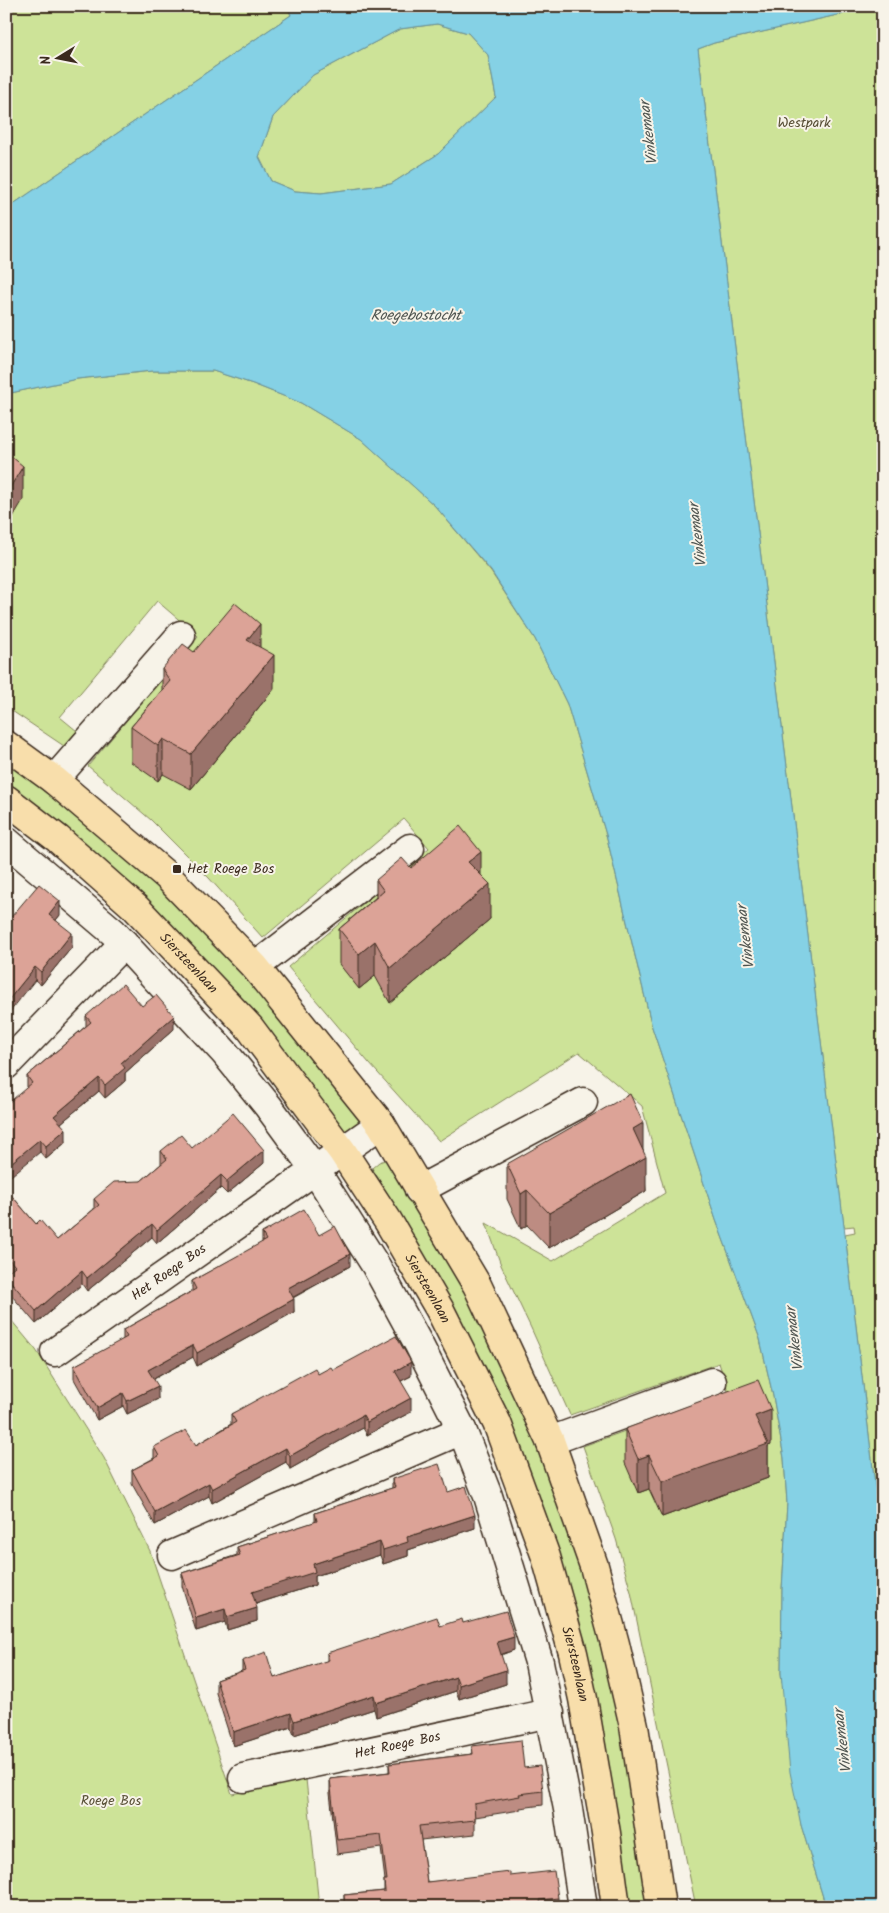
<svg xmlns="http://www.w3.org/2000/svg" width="889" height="1913" font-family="Kalam,sans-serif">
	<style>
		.green { fill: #cde398; stroke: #84865b }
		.water { fill: #85d1e5; stroke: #678e95; fill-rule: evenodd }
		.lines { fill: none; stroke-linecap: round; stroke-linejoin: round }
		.minor-casing { stroke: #3b2a1e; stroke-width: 31 }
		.major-casing { stroke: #3b2a1e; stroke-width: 31 }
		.minor { stroke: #f7f3e8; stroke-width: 28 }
		.major { stroke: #f8deab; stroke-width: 28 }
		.wall { fill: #bd8c82; stroke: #3b2a1e }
		.shaded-wall { fill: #9a726a; stroke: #3b2a1e }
		.building { fill: #dca397; stroke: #3b2a1e }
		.poi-dot { fill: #3b2a1e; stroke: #f7f3e8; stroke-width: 2 }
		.labels { text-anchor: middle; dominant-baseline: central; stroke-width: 4; stroke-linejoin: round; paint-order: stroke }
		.park-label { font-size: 14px; fill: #584f36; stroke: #f7f3e8 }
		.poi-label { font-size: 14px; fill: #3b2a1e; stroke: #f7f3e8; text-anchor: start }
		.street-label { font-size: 14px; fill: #3b2a1e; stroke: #f7f3e8 }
		.water-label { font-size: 15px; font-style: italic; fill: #4e5450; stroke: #f7f3e8 }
	</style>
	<rect width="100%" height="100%" fill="#f7f3e8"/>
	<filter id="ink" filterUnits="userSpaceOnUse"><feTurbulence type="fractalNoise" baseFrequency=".02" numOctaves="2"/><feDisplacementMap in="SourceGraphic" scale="10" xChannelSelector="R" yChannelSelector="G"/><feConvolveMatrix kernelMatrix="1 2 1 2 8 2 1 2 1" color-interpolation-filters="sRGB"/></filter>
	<g filter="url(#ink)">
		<path class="green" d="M 18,6 L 287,6 L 291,15 L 6,209 L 6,16 Z
			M 877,6 L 883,6 L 883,1552 L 845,1234 L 855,1232 L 854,1226 L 844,1227 L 698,49 L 714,43 Z
			M 437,24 L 468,33 L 488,55 L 496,97 L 438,154 L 391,184 L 321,193 L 295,191 L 271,181 L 259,157 L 273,117 L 313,75 L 400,29 Z
			M 152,371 L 213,371 L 253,384 L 301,403 L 361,439 L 435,506 L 491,572 L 535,639 L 567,704 L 607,838 L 652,1027 L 716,1220 L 760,1339 L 773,1396 L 784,1458 L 787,1503 L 782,1590 L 781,1673 L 801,1825 L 826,1907 L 696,1907 L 631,1592 L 616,1539 L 583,1446 L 729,1394 L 719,1363 L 570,1415 L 531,1328 L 501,1265 L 486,1223 L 553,1261 L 665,1193 L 642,1106 L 579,1052 L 439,1141 L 369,1063 L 288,967 L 429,848 L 404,819 L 263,938 L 209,878 L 151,820 L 88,766 L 198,636 L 157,601 L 60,717 L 77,731 L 64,746 L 6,707 L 6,394 L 77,379 Z
			M 6,754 L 124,849 L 235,961 L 363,1116 C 360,1125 352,1130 342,1131 L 6,788 Z
			M 391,1158 L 466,1280 L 550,1466 L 608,1650 L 650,1907 L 627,1907 L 609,1772 L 445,1296 L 392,1201 L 372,1168 L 379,1162 Z
			M 6,1314 L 36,1350 L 104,1458 L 150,1551 L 232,1794 L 306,1779 L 319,1907 L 6,1907 Z"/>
		<path class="water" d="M 287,6 L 877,6 L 714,43 L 698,49 L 845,1234 L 883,1552 L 883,1907 L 826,1907 L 801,1825 L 790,1772 L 781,1673 L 782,1590 L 787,1503 L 784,1458 L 773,1396 L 760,1339 L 716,1220 L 652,1027 L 607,838 L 567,704 L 535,639 L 491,571 L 435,506 L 361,439 L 301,403 L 253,384 L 213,371 L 152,371 L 77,379 L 6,394 L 6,209 L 291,15 ZM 437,24 L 468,33 L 488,55 L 496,97 L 438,154 L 391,184 L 321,193 L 295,191 L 271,181 L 259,157 L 273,117 L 313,75 L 400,29 Z"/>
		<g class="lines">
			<g class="minor-casing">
				<g id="minor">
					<path d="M 54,780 L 181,635"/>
					<path d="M 6,841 L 113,932 L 224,1052 L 268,1106 L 315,1170 L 376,1266 L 418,1343 L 462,1430 L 488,1496 L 539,1662 L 568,1809 L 583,1907"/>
					<path d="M 255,967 L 410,848"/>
					<path d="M 6,1065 L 124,943"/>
					<path d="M 419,1190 L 583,1102"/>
					<path id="s1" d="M 55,1352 L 381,1124"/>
					<path d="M 550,1441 L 712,1382"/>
					<path d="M 172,1555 L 462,1430"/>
					<path id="s2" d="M 243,1778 L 550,1713"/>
				</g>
			</g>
			<g class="major-casing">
				<g id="major">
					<path d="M 6,745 L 54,780 L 167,876 L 255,967 L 381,1124 L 477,1285 L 550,1441 L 594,1566 L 615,1644 L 634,1726 L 661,1907"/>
					<path id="s3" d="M 6,799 L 58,839 L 136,908 L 250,1028 L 342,1151 L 388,1221 L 440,1310 L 497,1423 L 546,1557 L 573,1653 L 583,1699 L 606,1833 L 616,1907"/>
				</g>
			</g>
			<use href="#minor" class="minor"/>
			<use href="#major" class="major"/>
		</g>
		<path class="wall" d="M 260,647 L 274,689 L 191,789 L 163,774 L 158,781 L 131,762 L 131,727 L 162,690 L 162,669 L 194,652 Z
			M 411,868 L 481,875 L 490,919 L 390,1003 L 375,976 L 359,989 L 339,964 L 339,929 L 376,897 L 376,880 Z
			M 60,915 L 56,920 L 72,947 L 41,985 L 35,980 L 6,923 Z
			M 142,1006 L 174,1029 L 125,1073 L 125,1081 L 105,1098 L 99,1091 L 61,1123 L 66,1142 L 46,1159 L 40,1152 L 27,1087 L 27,1076 L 86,1026 L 86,1016 Z
			M 192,1148 L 264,1163 L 227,1194 L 221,1188 L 157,1243 L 152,1237 L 87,1291 L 82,1284 L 36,1324 L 6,1289 L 6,1273 L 8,1272 L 6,1269 L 6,1189 L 36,1224 L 57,1240 L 94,1209 L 94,1199 L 141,1181 L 161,1164 L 161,1151 Z
			M 643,1150 L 646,1191 L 549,1248 L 527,1225 L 521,1229 L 507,1199 L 507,1164 Z
			M 262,1233 L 319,1235 L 350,1266 L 293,1298 L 294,1312 L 197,1366 L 193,1357 L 154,1379 L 158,1399 L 127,1414 L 123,1406 L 97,1420 L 74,1379 L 74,1366 L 123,1340 L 123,1330 L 192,1291 L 192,1281 L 262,1243 Z
			M 333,1370 L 411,1376 L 401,1381 L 411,1412 L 367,1435 L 363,1428 L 290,1469 L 286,1462 L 212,1503 L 209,1496 L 155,1525 L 132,1484 L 132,1470 L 154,1458 L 154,1447 L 196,1445 L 231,1424 L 231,1414 L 318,1374 Z
			M 625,1429 L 771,1445 L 768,1446 L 768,1478 L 662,1517 L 649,1489 L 638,1493 L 625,1463 Z
			M 392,1479 L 448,1492 L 475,1528 L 408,1550 L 408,1556 L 383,1564 L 380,1555 L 315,1576 L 315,1585 L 256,1604 L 257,1621 L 227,1630 L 225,1622 L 196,1631 L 182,1586 L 182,1573 L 237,1555 L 237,1547 L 315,1522 L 315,1513 L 392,1488 Z
			M 463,1623 L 514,1650 L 501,1655 L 506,1684 L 459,1699 L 456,1691 L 376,1717 L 374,1709 L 294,1735 L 291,1727 L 233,1746 L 216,1693 L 216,1680 L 242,1671 L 242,1661 L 274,1678 L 327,1661 L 327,1653 L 440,1626 Z
			M 472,1746 L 524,1768 L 543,1791 L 543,1805 L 520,1808 L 520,1810 L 475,1817 L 475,1834 L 421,1840 L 427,1882 L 510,1876 L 558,1898 L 558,1907 L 344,1907 L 344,1895 L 384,1891 L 384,1880 L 385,1880 L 381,1848 L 337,1854 L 330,1793 L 330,1779 L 389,1772 L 389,1764 L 472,1754 Z"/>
		<path class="shaded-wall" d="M 23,466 L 23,500 L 6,529 L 6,494 Z
			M 260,624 L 260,659 L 247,640 Z
			M 274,655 L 274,689 L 191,789 L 191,754 Z
			M 163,739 L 163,774 L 158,781 L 158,746 Z
			M 481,852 L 481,886 L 468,862 Z
			M 490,884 L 490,919 L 390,1003 L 390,968 Z
			M 60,901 L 60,915 L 49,929 L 49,915 Z
			M 72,933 L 72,947 L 41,985 L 41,972 Z
			M 375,941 L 375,976 L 359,989 L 359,954 Z
			M 35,967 L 35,980 L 6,1017 L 6,1003 Z
			M 174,1016 L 174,1029 L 125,1073 L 125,1081 L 105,1098 L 105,1085 L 121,1063 Z
			M 99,1078 L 99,1091 L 54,1129 L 54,1116 Z
			M 643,1123 L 643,1157 L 633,1129 Z
			M 66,1129 L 66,1142 L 46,1159 L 46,1146 Z
			M 40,1139 L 40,1152 L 6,1180 L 6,1167 Z
			M 264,1150 L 264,1163 L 227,1194 L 227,1181 Z
			M 646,1157 L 646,1191 L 549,1248 L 549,1213 Z
			M 221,1175 L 221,1188 L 157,1243 L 157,1230 Z
			M 527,1190 L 527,1225 L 521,1229 L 521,1194 Z
			M 152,1224 L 152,1237 L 87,1291 L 87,1278 Z
			M 350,1254 L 350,1266 L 288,1300 L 288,1288 Z
			M 82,1271 L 82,1284 L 36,1324 L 36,1311 Z
			M 294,1299 L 294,1312 L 197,1366 L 197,1353 Z
			M 193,1345 L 193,1357 L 148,1382 L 148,1370 Z
			M 411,1362 L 411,1376 L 395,1384 L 395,1371 Z
			M 158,1386 L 158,1399 L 127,1414 L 127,1401 Z
			M 123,1393 L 123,1406 L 97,1420 L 97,1408 Z
			M 411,1398 L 411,1412 L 367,1435 L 367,1422 Z
			M 771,1410 L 771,1445 L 768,1446 L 768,1478 L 662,1517 L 662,1482 L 755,1416 Z
			M 363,1415 L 363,1428 L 290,1469 L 290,1456 Z
			M 286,1448 L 286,1462 L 212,1503 L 212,1489 Z
			M 649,1455 L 649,1489 L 638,1493 L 638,1459 Z
			M 209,1483 L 209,1496 L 155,1525 L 155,1512 Z
			M 475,1515 L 475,1528 L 408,1550 L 408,1556 L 383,1564 L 383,1550 L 407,1537 Z
			M 380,1542 L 380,1555 L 315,1576 L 315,1585 L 252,1605 L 252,1592 L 313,1564 Z
			M 257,1608 L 257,1621 L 227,1630 L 227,1617 Z
			M 225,1609 L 225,1622 L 196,1631 L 196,1618 Z
			M 514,1637 L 514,1650 L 497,1656 L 497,1642 Z
			M 506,1670 L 506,1684 L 459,1699 L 459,1685 Z
			M 456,1677 L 456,1691 L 376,1717 L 376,1703 Z
			M 374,1695 L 374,1709 L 294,1735 L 294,1721 Z
			M 291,1713 L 291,1727 L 233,1746 L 233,1732 Z"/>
		<path class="building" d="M 6,452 L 23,466 L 6,494 Z
			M 235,603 L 260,624 L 247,640 L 274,655 L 191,754 L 163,739 L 158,746 L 131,727 L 170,681 L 162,669 L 183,644 L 194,652 Z
			M 460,826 L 481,852 L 468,862 L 490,884 L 390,968 L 375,941 L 359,954 L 339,929 L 384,891 L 376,880 L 402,858 L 411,868 Z
			M 39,884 L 60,901 L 49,915 L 72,933 L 41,972 L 35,967 L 6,1003 L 6,923 Z
			M 123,984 L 142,1006 L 156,995 L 174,1016 L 121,1063 L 125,1068 L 105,1085 L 99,1078 L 54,1116 L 66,1129 L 46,1146 L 40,1139 L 6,1167 L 6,1105 L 32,1083 L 27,1076 L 91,1022 L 86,1016 Z
			M 630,1094 L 643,1123 L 633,1129 L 646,1157 L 549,1213 L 527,1190 L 521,1194 L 507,1164 Z
			M 233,1113 L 264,1150 L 227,1181 L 221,1175 L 157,1230 L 152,1224 L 87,1278 L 82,1271 L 36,1311 L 6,1276 L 6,1273 L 15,1266 L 6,1256 L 6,1189 L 36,1224 L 40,1220 L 57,1240 L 99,1205 L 94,1199 L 114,1182 L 141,1181 L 167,1159 L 161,1151 L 181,1135 L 192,1148 Z
			M 304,1209 L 319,1235 L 335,1226 L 350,1254 L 288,1288 L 294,1299 L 197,1353 L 193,1345 L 148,1370 L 158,1386 L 127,1401 L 123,1393 L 97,1408 L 74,1366 L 127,1337 L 123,1330 L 196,1289 L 192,1281 L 266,1240 L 262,1233 Z
			M 396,1336 L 411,1362 L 395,1371 L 411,1398 L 367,1422 L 363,1415 L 290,1456 L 286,1448 L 212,1489 L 209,1483 L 155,1512 L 132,1470 L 159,1456 L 154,1447 L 186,1430 L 196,1445 L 236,1422 L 231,1414 L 315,1368 L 318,1374 L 331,1367 L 333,1370 Z
			M 758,1380 L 771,1410 L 755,1416 L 768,1444 L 662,1482 L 649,1455 L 638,1459 L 625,1429 Z
			M 439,1464 L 448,1492 L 466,1486 L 475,1515 L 407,1537 L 408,1542 L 383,1550 L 380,1542 L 313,1564 L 315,1572 L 252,1592 L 257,1608 L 227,1617 L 225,1609 L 196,1618 L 182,1573 L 240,1555 L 237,1547 L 317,1521 L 315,1513 L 395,1487 L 392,1479 Z
			M 506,1611 L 514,1637 L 497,1642 L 506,1670 L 459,1685 L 456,1677 L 376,1703 L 374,1695 L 294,1721 L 291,1713 L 233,1732 L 216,1680 L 245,1670 L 242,1661 L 266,1652 L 274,1678 L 329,1660 L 327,1653 L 437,1617 L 440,1626 L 462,1619 L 463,1623 Z
			M 521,1740 L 524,1768 L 540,1766 L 543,1791 L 519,1794 L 520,1796 L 474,1804 L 475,1820 L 419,1826 L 427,1882 L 510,1872 L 510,1876 L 554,1871 L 558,1898 L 540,1900 L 541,1907 L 345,1907 L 344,1895 L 385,1891 L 384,1880 L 387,1880 L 381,1835 L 337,1840 L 330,1779 L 390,1772 L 389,1764 L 473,1754 L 472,1746 Z"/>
	</g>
	<rect class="poi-dot" x="172" y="864" width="10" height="10" rx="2.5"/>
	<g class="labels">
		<g class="park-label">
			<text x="804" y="123">Westpark</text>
			<text x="111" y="1801">Roege Bos</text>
		</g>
		<g class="poi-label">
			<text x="187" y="869">Het Roege Bos</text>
		</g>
		<g class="street-label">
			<text stroke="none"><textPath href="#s3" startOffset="246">Siersteenlaan</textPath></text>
			<text stroke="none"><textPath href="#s1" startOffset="139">Het Roege Bos</textPath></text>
			<text stroke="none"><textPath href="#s3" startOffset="651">Siersteenlaan</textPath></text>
			<text stroke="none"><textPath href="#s3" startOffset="1056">Siersteenlaan</textPath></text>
			<text stroke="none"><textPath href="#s2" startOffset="158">Het Roege Bos</textPath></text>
		</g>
		<g class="water-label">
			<text transform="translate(649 133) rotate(-97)">Vinkemaar</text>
			<text x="416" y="316">Roegebostocht</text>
			<text transform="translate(698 535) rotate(-97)">Vinkemaar</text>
			<text transform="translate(746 937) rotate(-97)">Vinkemaar</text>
			<text transform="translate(795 1339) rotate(-97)">Vinkemaar</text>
			<text transform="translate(843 1741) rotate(-97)">Vinkemaar</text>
		</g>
	</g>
	<rect width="889" height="1913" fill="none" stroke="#f7f3e8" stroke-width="25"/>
	<rect x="12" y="12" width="864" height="1888" fill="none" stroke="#3b2a1e" stroke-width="2" filter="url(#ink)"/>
	<g transform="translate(58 58) rotate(260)" stroke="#f7f3e8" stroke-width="4" paint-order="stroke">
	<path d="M0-4L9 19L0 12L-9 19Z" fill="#3b2a1e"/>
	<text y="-8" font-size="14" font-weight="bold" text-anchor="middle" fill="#3b2a1e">N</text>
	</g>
</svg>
